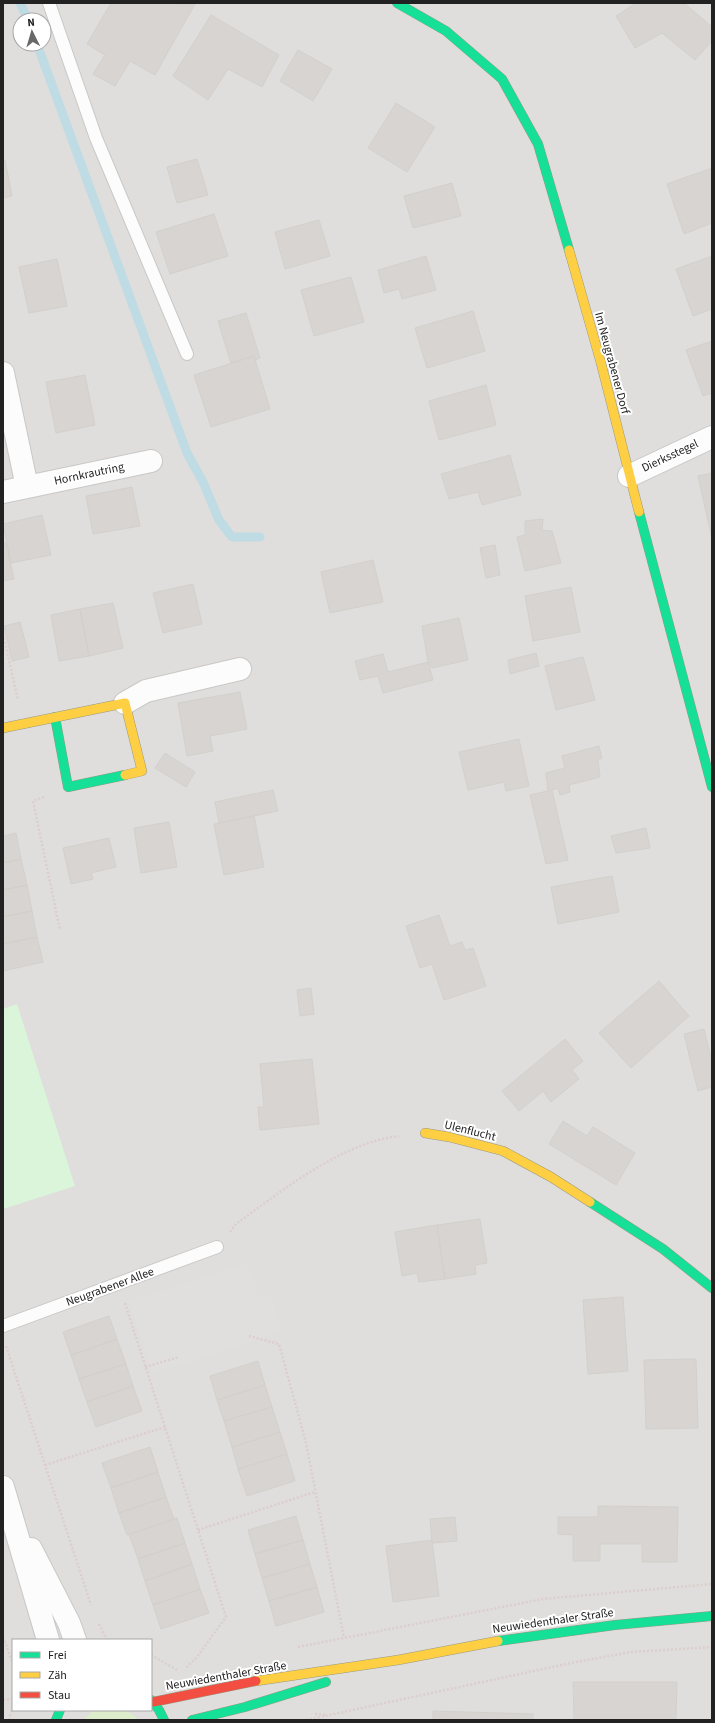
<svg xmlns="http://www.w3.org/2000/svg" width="715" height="1723" font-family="'Source Sans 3',sans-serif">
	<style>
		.residential { fill: #dfdedc; fill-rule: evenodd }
		.grass { fill: #ddeccb }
		.park { fill: #daf5da }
		.parking { fill: #e0dfde }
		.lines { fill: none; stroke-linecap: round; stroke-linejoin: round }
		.stream { stroke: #bfdbe3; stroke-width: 9 }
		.building { fill: #d7d4d2; stroke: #d3d0cc }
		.lane-casing { stroke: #c9c8c7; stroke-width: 14 }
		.street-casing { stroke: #c9c8c7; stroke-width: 24 }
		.fast-casing { stroke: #999a82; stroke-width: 10 }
		.slow-casing { stroke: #999a82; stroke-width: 10 }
		.jam-casing { stroke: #999a82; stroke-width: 10 }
		.path { stroke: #dccecd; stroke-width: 2.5; stroke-dasharray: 2 2; stroke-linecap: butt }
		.lane { stroke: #fdfcfc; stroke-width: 12 }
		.street { stroke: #fdfcfc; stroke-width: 22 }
		.fast { stroke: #16e098; stroke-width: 9 }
		.slow { stroke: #ffcf43; stroke-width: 9 }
		.jam { stroke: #f24e42; stroke-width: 9 }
		.labels { text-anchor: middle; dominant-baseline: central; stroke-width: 4; stroke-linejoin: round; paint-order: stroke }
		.street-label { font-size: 12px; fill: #222; stroke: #fff }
	</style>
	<rect width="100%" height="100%" fill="#f0eeeb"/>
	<path class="residential" d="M 3,3 L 712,3 L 712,1720 L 3,1720 ZM 20,20 L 44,20 L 44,44 L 20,44 ZM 13,1640 L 151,1640 L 151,1710 L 13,1710 Z"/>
	<path class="grass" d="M 94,1710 C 112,1710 125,1705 139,1720 L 83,1720 Z"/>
	<path class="park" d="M 17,1004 L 75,1186 L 3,1209 L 3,1009 Z"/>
	<path class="parking" d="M 248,1263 L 259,1298 L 270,1295 L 282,1331 L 153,1373 L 129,1301 Z"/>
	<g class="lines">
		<path class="stream" d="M 20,3 L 28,20
			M 37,44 L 187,453 L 203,482 L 219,520 L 232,537 L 260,537"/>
	</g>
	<path class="building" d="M 111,3 L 195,4 L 155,75 L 130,61 L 115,86 L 93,74 L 105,55 L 87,44 Z
		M 636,3 L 684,3 L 712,27 L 712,41 L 695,60 L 662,33 L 635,48 L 616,16 Z
		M 211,15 L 279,55 L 262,87 L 228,69 L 208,100 L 173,76 Z
		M 298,50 L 332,69 L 313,101 L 280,81 Z
		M 396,103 L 435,127 L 407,172 L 368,148 Z
		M 197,159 L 208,195 L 177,203 L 167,167 Z
		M 3,160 L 5,160 L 12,196 L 3,198 Z
		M 712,168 L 712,223 L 684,234 L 667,184 Z
		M 452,183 L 461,216 L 413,228 L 404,196 Z
		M 214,214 L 228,256 L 170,274 L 156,232 Z
		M 319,220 L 330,256 L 285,269 L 275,232 Z
		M 426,256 L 436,290 L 402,299 L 399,289 L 384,293 L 378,270 Z
		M 712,256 L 712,309 L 693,316 L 676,269 Z
		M 57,259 L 67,306 L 29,313 L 19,267 Z
		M 351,277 L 364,322 L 314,336 L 301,290 Z
		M 473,311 L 485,351 L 427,368 L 415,328 Z
		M 246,313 L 260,358 L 255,360 L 254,356 L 231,363 L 218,321 Z
		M 712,341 L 712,393 L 703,396 L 686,350 Z
		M 254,356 L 270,409 L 211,427 L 194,375 Z
		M 85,375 L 95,425 L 56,433 L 46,382 Z
		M 486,385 L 496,425 L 439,440 L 429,401 Z
		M 510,455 L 521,495 L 482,505 L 478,492 L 449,499 L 441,474 Z
		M 712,473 L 712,539 L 698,476 Z
		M 132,487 L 140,526 L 93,534 L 86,496 Z
		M 42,515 L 51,555 L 11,563 L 3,524 Z
		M 543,519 L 542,530 L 552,531 L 561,563 L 525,571 L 517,537 L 525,535 L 525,521 Z
		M 3,543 L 6,543 L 14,579 L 3,581 Z
		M 495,545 L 500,575 L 486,578 L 480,548 Z
		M 373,560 L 383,602 L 330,613 L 321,572 Z
		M 193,584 L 202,624 L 163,633 L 153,593 Z
		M 571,587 L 580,632 L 533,641 L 525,596 Z
		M 113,603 L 123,648 L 89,656 L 80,609 Z
		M 80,609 L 89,656 L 59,661 L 51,615 Z
		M 459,618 L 468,660 L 432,668 L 428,662 L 422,626 Z
		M 20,622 L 29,657 L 12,661 L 4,626 Z
		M 536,653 L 539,666 L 510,674 L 508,660 Z
		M 383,654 L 388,672 L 428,662 L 433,680 L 383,693 L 378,676 L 360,680 L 355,661 Z
		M 583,657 L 595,700 L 556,710 L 545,666 Z
		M 240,692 L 247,729 L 210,736 L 213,751 L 187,756 L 178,703 Z
		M 519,739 L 529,786 L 506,791 L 504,782 L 468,790 L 459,752 Z
		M 599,746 L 602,758 L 598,760 L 600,777 L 569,785 L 570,792 L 560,795 L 558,788 L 552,790 L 568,860 L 546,864 L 530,795 L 548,791 L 546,773 L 565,768 L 562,756 Z
		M 165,753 L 195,772 L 186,787 L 155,768 Z
		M 273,790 L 278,811 L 219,823 L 215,802 Z
		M 254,816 L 264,867 L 224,875 L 214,824 Z
		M 169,822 L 177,867 L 141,873 L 134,828 Z
		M 646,828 L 650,848 L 616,853 L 611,836 Z
		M 16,833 L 21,859 L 3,863 L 3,836 Z
		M 109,838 L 116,867 L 91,873 L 93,879 L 71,884 L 63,848 Z
		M 21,859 L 27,885 L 3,890 L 3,863 Z
		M 612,876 L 619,912 L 558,924 L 551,887 Z
		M 27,885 L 32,911 L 3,917 L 3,890 Z
		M 32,911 L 37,937 L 3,944 L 3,917 Z
		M 439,915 L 450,946 L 462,942 L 465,950 L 473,948 L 486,986 L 444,1000 L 432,964 L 420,968 L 406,926 Z
		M 37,937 L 43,962 L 3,971 L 3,944 Z
		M 659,981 L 689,1016 L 631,1068 L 599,1033 Z
		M 311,988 L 314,1014 L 300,1016 L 297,990 Z
		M 704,1029 L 712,1062 L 712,1087 L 698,1091 L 684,1034 Z
		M 565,1039 L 583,1061 L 572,1070 L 579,1079 L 551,1102 L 543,1091 L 519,1111 L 502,1091 Z
		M 312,1059 L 319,1124 L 260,1130 L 258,1107 L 264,1107 L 260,1064 Z
		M 563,1121 L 587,1136 L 593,1127 L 635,1153 L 616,1185 L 549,1144 Z
		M 480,1219 L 487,1263 L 475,1265 L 476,1274 L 445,1279 L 437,1225 Z
		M 437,1225 L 445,1279 L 419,1282 L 417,1273 L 402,1276 L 395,1232 Z
		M 623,1297 L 628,1371 L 588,1374 L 583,1300 Z
		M 109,1316 L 117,1339 L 71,1355 L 63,1332 Z
		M 117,1339 L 126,1364 L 79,1379 L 71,1355 Z
		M 696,1359 L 698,1428 L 646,1429 L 644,1360 Z
		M 258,1361 L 265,1385 L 217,1400 L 210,1376 Z
		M 126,1364 L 133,1386 L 87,1402 L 79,1379 Z
		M 265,1385 L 272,1407 L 224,1421 L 217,1400 Z
		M 133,1386 L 142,1411 L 96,1427 L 87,1402 Z
		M 272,1407 L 280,1432 L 232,1447 L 224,1421 Z
		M 280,1432 L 287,1454 L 238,1469 L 232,1447 Z
		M 150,1447 L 158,1472 L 111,1488 L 102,1463 Z
		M 287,1454 L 295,1481 L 247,1496 L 238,1469 Z
		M 158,1472 L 166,1497 L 119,1513 L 111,1488 Z
		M 166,1497 L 174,1519 L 127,1535 L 119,1513 Z
		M 598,1506 L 678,1507 L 677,1562 L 642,1562 L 642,1544 L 600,1544 L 600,1561 L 573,1561 L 573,1535 L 558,1534 L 558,1517 L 598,1517 Z
		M 296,1516 L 303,1540 L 255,1554 L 248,1530 Z
		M 455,1517 L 457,1541 L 432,1543 L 430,1519 Z
		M 177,1518 L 185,1543 L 138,1559 L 129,1534 Z
		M 303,1540 L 310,1564 L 262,1578 L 255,1554 Z
		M 432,1540 L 439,1596 L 393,1602 L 386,1546 Z
		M 185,1543 L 192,1564 L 145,1581 L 138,1559 Z
		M 192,1564 L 200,1589 L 153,1605 L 145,1581 Z
		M 310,1564 L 317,1587 L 269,1601 L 262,1578 Z
		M 317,1587 L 324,1612 L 276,1626 L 269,1601 Z
		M 200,1589 L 209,1613 L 161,1629 L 153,1605 Z
		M 573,1682 L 677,1682 L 676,1720 L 574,1720 Z
		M 433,1711 L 533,1714 L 533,1720 L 433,1720 Z"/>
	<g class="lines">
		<g class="lane-casing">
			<path id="lane" d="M 49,3 L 96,138 L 187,354
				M 3,1326 L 217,1247"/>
		</g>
		<g class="street-casing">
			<path id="street" d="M 3,373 L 27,487 L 3,492
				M 629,476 L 712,437
				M 27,487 L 151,461
				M 125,703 L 146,691 L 240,669
				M 3,1487 L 48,1640
				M 31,1549 L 69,1623 L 75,1640"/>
		</g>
		<g class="fast-casing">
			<path id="fast" d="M 397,3 L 446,31 L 502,79 L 538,144 L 569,250
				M 639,512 L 712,787
				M 55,717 L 68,787 L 125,775
				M 590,1202 L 663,1249 L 712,1288
				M 498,1641 L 615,1625 L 712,1616
				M 151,1700 L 159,1710 L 164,1720
				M 56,1720 L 60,1710
				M 192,1720 L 245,1707 L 326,1682"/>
		</g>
		<g class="slow-casing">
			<path id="slow" d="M 569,250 L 601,363 L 639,512
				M 3,728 L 125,703 L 142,771 L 125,775
				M 425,1133 L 449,1137 L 503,1151 L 551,1177 L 590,1202
				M 256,1681 L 398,1660 L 498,1641"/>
		</g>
		<g class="jam-casing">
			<path id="jam" d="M 153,1702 L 256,1681"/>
		</g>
		<path class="path" d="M 3,634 L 18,700
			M 44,797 L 33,801 L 60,930
			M 230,1232 L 236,1224 C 283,1190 341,1143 399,1136
			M 125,1303 L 226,1617 L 197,1657 L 186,1668
			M 249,1336 L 279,1344 L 306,1443 L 344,1638
			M 6,1346 L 91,1605
			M 145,1367 L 179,1357
			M 45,1465 L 165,1427
			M 198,1530 L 315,1492
			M 99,1624 L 107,1640
			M 3,1637 L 13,1664
			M 298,1647 L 543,1599 L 712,1584
			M 151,1655 L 177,1670
			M 3,1700 L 13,1699
			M 315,1714 L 326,1715
			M 9,1720 L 13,1704
			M 306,1720 L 571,1663 L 631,1652 L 712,1647"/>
		<use href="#lane" class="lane"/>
		<use href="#street" class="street"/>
		<use href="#fast" class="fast"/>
		<use href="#slow" class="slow"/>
		<use href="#jam" class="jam"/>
	</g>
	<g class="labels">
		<g class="street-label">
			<text transform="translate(612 363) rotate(75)">Im Neugrabener Dorf</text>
			<text transform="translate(670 456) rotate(-25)">Dierksstegel</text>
			<text transform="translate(89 474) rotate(-12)">Hornkrautring</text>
			<text transform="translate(470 1131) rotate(14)">Ulenflucht</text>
			<text transform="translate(110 1287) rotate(-20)">Neugrabener Allee</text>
			<text transform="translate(553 1621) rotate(-8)">Neuwiedenthaler Straße</text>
			<text transform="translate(226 1676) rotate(-10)">Neuwiedenthaler Straße</text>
		</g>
	</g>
	<rect width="715" height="1723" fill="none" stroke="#222222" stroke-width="8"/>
	<rect x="12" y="1639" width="140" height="72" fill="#ffffff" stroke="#a7a7a7"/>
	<rect x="20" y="1652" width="20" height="6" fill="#16e098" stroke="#a7a7a7"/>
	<text x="48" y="1659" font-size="12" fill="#222222">Frei</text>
	<rect x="20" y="1672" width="20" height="6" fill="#ffcf43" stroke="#a7a7a7"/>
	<text x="48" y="1679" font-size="12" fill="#222222">Zäh</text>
	<rect x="20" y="1692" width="20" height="6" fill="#f24e42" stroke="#a7a7a7"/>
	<text x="48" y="1699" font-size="12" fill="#222222">Stau</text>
	<g transform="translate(32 32) rotate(355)"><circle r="19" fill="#ffffff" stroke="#a7a7a7"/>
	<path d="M0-3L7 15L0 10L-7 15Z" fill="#6a6968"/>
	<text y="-6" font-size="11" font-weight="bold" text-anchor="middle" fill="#222222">N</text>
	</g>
</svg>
